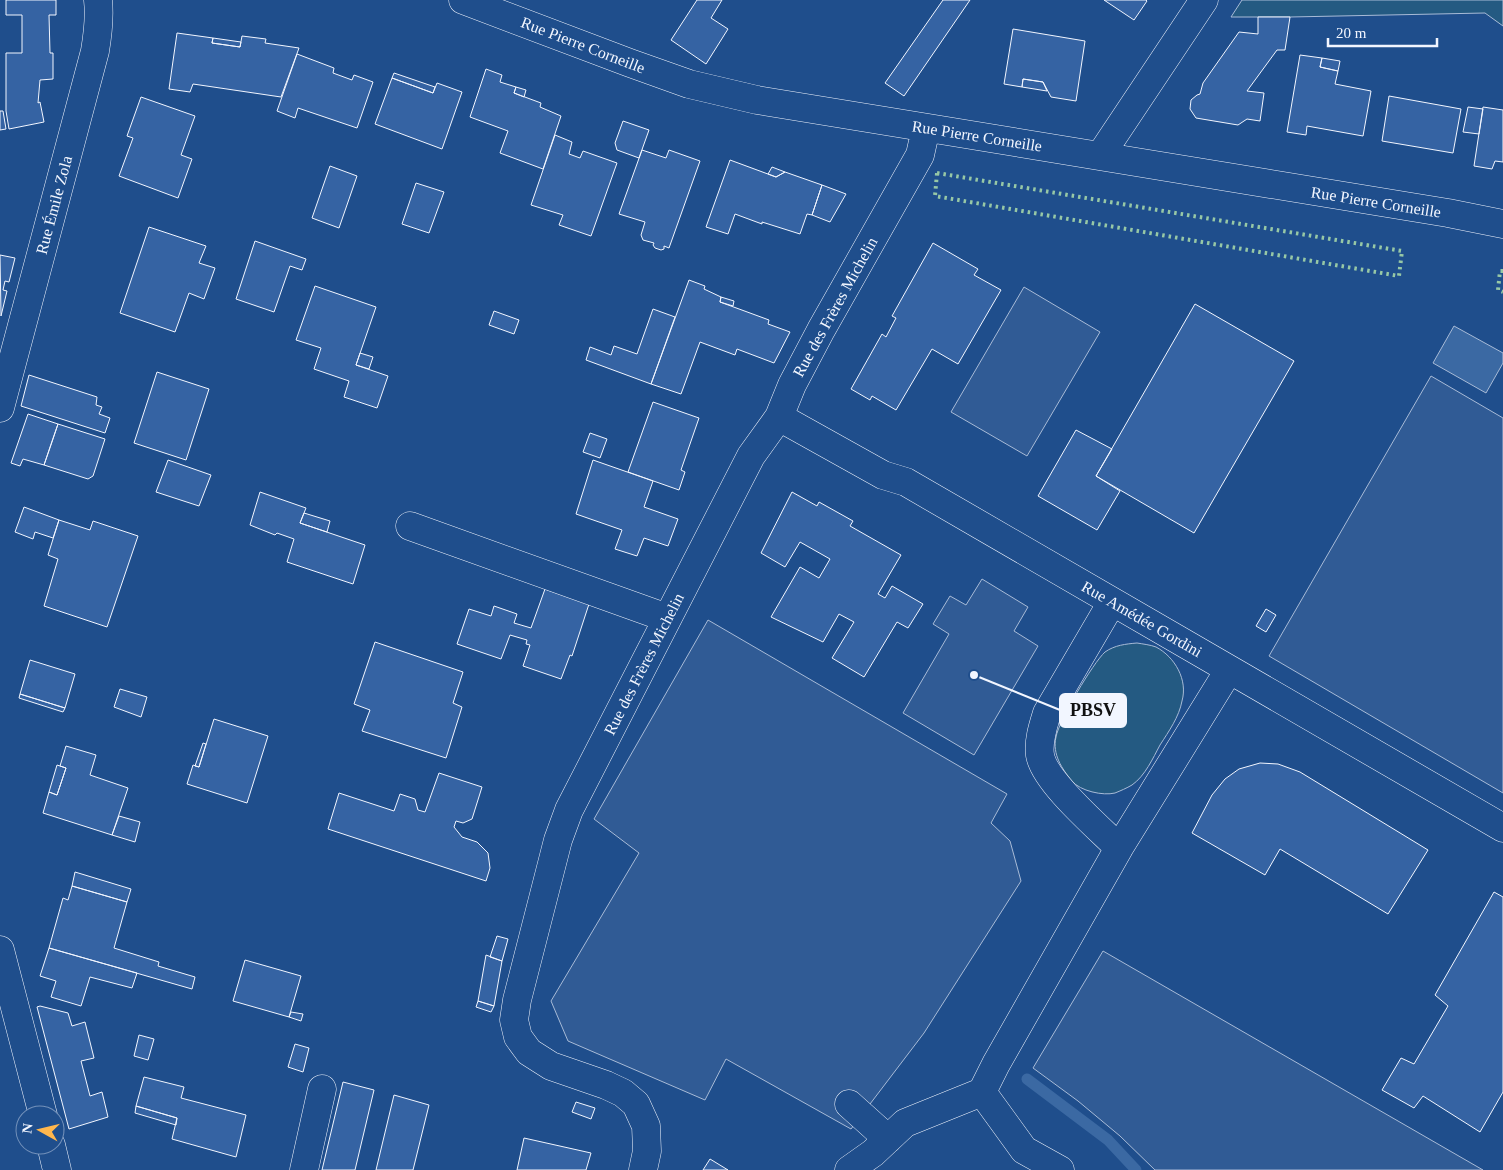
<svg xmlns="http://www.w3.org/2000/svg" width="1503" height="1170" font-family="'Times New Roman',serif">
	<style>
		.green { fill: #245a82; stroke: #a8bbd7 }
		.parking { fill: #305b95; stroke: #a8bbd7 }
		.water { fill: #3b69a3; stroke: #a8bbd7 }
		.lines { fill: none; stroke-linecap: round; stroke-linejoin: round }
		.stream { stroke: #3b69a3; stroke-width: 11 }
		.building { fill: #3563a3; stroke: #f2f6ff }
		.minor-casing { stroke: #f2f6ff; stroke-width: 29 }
		.major-casing { stroke: #f2f6ff; stroke-width: 29 }
		.minor { stroke: #1f4e8c; stroke-width: 28 }
		.major { stroke: #1f4e8c; stroke-width: 28 }
		.hedge { stroke: #97c8a6; stroke-width: 4; stroke-dasharray: 2.5 4; stroke-linecap: butt }
		.labels { text-anchor: middle; dominant-baseline: central; stroke-width: 4; stroke-linejoin: round; paint-order: stroke }
		.street-label { font-size: 16px; fill: #f2f6ff; stroke: #1f4e8c }
		.leader { fill: none; stroke: #f2f6ff; stroke-width: 2 }
		.callout-dot { fill: #f2f6ff; stroke: #1f4e8c; stroke-width: 2 }
		.callout { fill: #f2f6ff; stroke: #f2f6ff; stroke-width: 2 }
		.callout-label { font-size: 18px; text-anchor: middle; font-weight: bold; fill: #111 }
	</style>
	<rect width="100%" height="100%" fill="#1f4e8c"/>
	<path class="green" d="M 1242,0 L 1503,0 L 1503,26 L 1485,13 L 1290,17 L 1231,17 Z
		M 1137,643 C 1143,644 1151,645 1156,647 C 1175,657 1188,680 1182,701 C 1179,717 1169,731 1160,745 C 1153,758 1145,776 1132,785 C 1127,788 1120,791 1115,793 C 1103,796 1080,791 1072,781 C 1062,769 1052,754 1056,737 C 1059,720 1093,663 1105,652 C 1115,645 1126,644 1137,643 Z"/>
	<path class="parking" d="M 1024,287 L 1100,332 L 1027,456 L 951,412 Z
		M 1431,376 L 1503,418 L 1503,793 L 1269,656 Z
		M 982,579 L 1028,607 L 1014,631 L 1038,646 L 974,755 L 903,713 L 949,634 L 933,624 L 950,596 L 966,605 Z
		M 708,620 L 1007,794 L 991,823 L 1010,841 L 1021,881 L 924,1033 L 851,1129 L 726,1059 L 705,1100 L 568,1041 L 551,1001 L 639,853 L 594,819 Z
		M 1103,951 L 1483,1170 L 1155,1170 L 1120,1136 L 1078,1101 L 1033,1068 Z"/>
	<path class="water" d="M 1454,326 L 1503,353 L 1503,363 L 1486,393 L 1433,363 Z"/>
	<g class="lines">
		<path class="stream" d="M 1027,1079 L 1108,1140 L 1136,1170"/>
	</g>
	<path class="building" d="M 6,0 L 56,0 L 56,15 L 49,15 L 50,53 L 53,53 L 53,79 L 40,80 L 38,103 L 40,102 L 44,122 L 9,129 L 6,111 L 6,53 L 22,53 L 22,15 L 6,15 Z
		M 697,0 L 722,0 L 711,18 L 728,29 L 706,64 L 671,40 Z
		M 943,0 L 970,0 L 904,96 L 885,83 Z
		M 1104,0 L 1146,0 L 1147,1 L 1134,20 Z
		M 1258,17 L 1290,17 L 1285,50 L 1277,50 L 1247,91 L 1264,93 L 1260,121 L 1247,119 L 1238,125 L 1196,118 L 1190,109 L 1191,100 L 1197,95 L 1200,94 L 1203,83 L 1239,32 L 1258,34 Z
		M 1013,29 L 1085,41 L 1076,101 L 1051,97 L 1043,82 L 1023,79 L 1022,87 L 1004,84 Z
		M 177,33 L 213,38 L 212,43 L 240,47 L 242,36 L 266,39 L 265,43 L 299,48 L 281,97 L 193,84 L 190,92 L 169,89 Z
		M 213,38 L 241,42 L 240,47 L 212,43 Z
		M 297,54 L 334,68 L 333,73 L 352,80 L 354,75 L 373,82 L 357,128 L 298,108 L 295,118 L 277,111 Z
		M 1300,55 L 1322,58 L 1320,67 L 1338,71 L 1335,84 L 1371,91 L 1363,136 L 1307,126 L 1306,135 L 1287,132 Z
		M 1322,58 L 1340,61 L 1338,71 L 1320,67 Z
		M 486,69 L 502,75 L 500,82 L 516,87 L 514,93 L 541,103 L 540,107 L 561,116 L 543,169 L 500,153 L 508,131 L 470,117 Z
		M 394,73 L 435,87 L 433,93 L 392,78 Z
		M 392,78 L 433,93 L 437,83 L 462,92 L 442,149 L 375,124 Z
		M 1023,79 L 1043,82 L 1047,91 L 1022,87 Z
		M 516,87 L 526,90 L 524,97 L 514,93 Z
		M 1389,96 L 1461,109 L 1453,153 L 1382,141 Z
		M 141,97 L 195,116 L 181,155 L 192,159 L 178,198 L 119,176 L 133,138 L 127,136 Z
		M 1468,107 L 1483,109 L 1479,134 L 1463,132 Z
		M 1483,107 L 1503,110 L 1503,162 L 1495,161 L 1492,169 L 1474,166 Z
		M 0,111 L 3,111 L 6,129 L 0,130 Z
		M 623,121 L 649,130 L 639,158 L 617,150 L 615,143 Z
		M 555,135 L 572,142 L 569,154 L 580,158 L 583,151 L 617,163 L 591,236 L 559,225 L 563,215 L 531,205 Z
		M 642,150 L 666,158 L 669,150 L 700,161 L 669,248 L 664,246 L 664,249 L 661,250 L 655,248 L 653,245 L 654,243 L 643,240 L 641,235 L 645,222 L 619,214 Z
		M 730,160 L 776,177 L 785,172 L 822,185 L 812,215 L 807,214 L 800,234 L 762,222 L 762,224 L 735,214 L 728,234 L 706,227 Z
		M 330,166 L 357,176 L 339,228 L 312,218 Z
		M 772,167 L 785,172 L 776,177 L 768,174 Z
		M 416,183 L 444,192 L 429,233 L 402,224 Z
		M 822,185 L 846,194 L 830,222 L 812,215 Z
		M 149,227 L 206,246 L 199,263 L 215,268 L 204,299 L 189,293 L 175,332 L 120,313 Z
		M 255,241 L 306,259 L 302,270 L 290,266 L 274,312 L 236,299 Z
		M 933,243 L 978,269 L 974,275 L 1001,290 L 958,364 L 932,349 L 896,410 L 872,396 L 870,400 L 851,389 L 882,334 L 886,337 L 896,318 L 892,316 Z
		M 0,255 L 15,258 L 9,282 L 5,281 L 3,290 L 7,291 L 1,316 Z
		M 689,280 L 705,286 L 704,289 L 721,297 L 720,302 L 769,320 L 768,324 L 790,332 L 774,363 L 737,349 L 735,355 L 700,342 L 681,394 L 651,384 Z
		M 315,286 L 376,307 L 356,365 L 388,376 L 377,408 L 344,397 L 349,381 L 314,369 L 321,348 L 296,340 Z
		M 721,297 L 734,301 L 733,306 L 720,302 Z
		M 1195,304 L 1294,361 L 1194,533 L 1096,476 Z
		M 653,309 L 675,317 L 651,384 L 586,360 L 590,347 L 611,355 L 614,346 L 637,354 Z
		M 494,311 L 519,320 L 514,334 L 489,325 Z
		M 360,353 L 373,357 L 369,369 L 356,365 Z
		M 157,372 L 209,389 L 186,460 L 134,443 Z
		M 29,375 L 97,397 L 96,405 L 102,407 L 99,414 L 110,418 L 105,433 L 21,406 Z
		M 653,402 L 699,418 L 681,470 L 685,472 L 679,490 L 628,472 Z
		M 28,414 L 58,424 L 44,465 L 23,459 L 20,466 L 11,463 Z
		M 58,424 L 105,439 L 93,476 L 88,479 L 44,465 Z
		M 1076,430 L 1112,449 L 1096,476 L 1120,491 L 1097,530 L 1038,496 Z
		M 590,433 L 607,439 L 600,458 L 583,452 Z
		M 168,460 L 211,475 L 199,506 L 156,492 Z
		M 593,460 L 653,481 L 644,507 L 678,519 L 668,546 L 644,538 L 637,556 L 615,549 L 622,530 L 576,514 Z
		M 260,492 L 306,508 L 300,523 L 365,545 L 353,584 L 287,562 L 294,539 L 277,533 L 275,535 L 250,525 Z
		M 792,492 L 817,506 L 819,502 L 853,521 L 850,526 L 901,555 L 878,594 L 885,598 L 892,586 L 923,604 L 908,628 L 897,622 L 864,677 L 832,658 L 854,622 L 839,614 L 823,642 L 771,617 L 800,567 L 819,578 L 830,559 L 800,542 L 785,567 L 761,553 Z
		M 24,507 L 59,520 L 53,538 L 35,532 L 33,539 L 15,532 Z
		M 304,513 L 330,521 L 327,532 L 300,523 Z
		M 59,520 L 90,530 L 93,521 L 138,536 L 107,627 L 44,606 L 58,559 L 48,555 Z
		M 545,589 L 589,604 L 572,656 L 570,655 L 561,679 L 523,666 L 530,645 L 526,644 L 527,640 L 510,635 L 501,659 L 457,644 L 469,609 L 491,616 L 494,606 L 517,614 L 514,623 L 531,628 Z
		M 1266,609 L 1276,615 L 1266,632 L 1256,626 Z
		M 375,642 L 463,672 L 453,703 L 462,707 L 446,758 L 362,731 L 370,710 L 354,704 Z
		M 30,660 L 75,674 L 65,708 L 20,694 Z
		M 120,689 L 147,697 L 141,717 L 114,707 Z
		M 20,694 L 65,708 L 63,712 L 19,698 Z
		M 214,719 L 268,736 L 247,803 L 187,784 L 193,765 L 199,767 Z
		M 203,743 L 206,744 L 199,767 L 195,766 Z
		M 66,746 L 96,755 L 90,775 L 128,788 L 112,835 L 43,813 L 49,792 L 57,795 L 66,768 L 60,766 Z
		M 1260,763 L 1278,764 L 1300,772 L 1428,850 L 1388,914 L 1280,849 L 1265,875 L 1192,833 L 1212,795 L 1225,779 L 1239,769 Z
		M 57,765 L 66,768 L 57,795 L 49,792 Z
		M 439,773 L 482,787 L 472,819 L 463,823 L 456,821 L 454,827 L 462,837 L 477,842 L 488,853 L 490,868 L 486,881 L 328,829 L 339,793 L 394,811 L 400,794 L 415,799 L 418,810 L 425,812 Z
		M 119,816 L 140,822 L 135,842 L 112,835 Z
		M 75,872 L 131,889 L 127,902 L 72,886 Z
		M 72,886 L 127,902 L 114,948 L 159,962 L 158,966 L 195,977 L 192,989 L 49,948 L 63,898 L 68,900 Z
		M 1494,892 L 1503,897 L 1503,1092 L 1480,1132 L 1423,1096 L 1414,1108 L 1382,1090 L 1401,1058 L 1414,1064 L 1448,1006 L 1435,995 Z
		M 497,936 L 508,939 L 502,961 L 490,957 Z
		M 49,948 L 137,973 L 132,988 L 90,977 L 81,1006 L 51,997 L 56,981 L 40,976 Z
		M 486,955 L 502,961 L 494,1006 L 478,1001 Z
		M 245,960 L 301,976 L 289,1017 L 233,1001 Z
		M 478,1001 L 494,1006 L 491,1012 L 476,1007 Z
		M 40,1006 L 68,1013 L 72,1026 L 85,1022 L 94,1058 L 81,1061 L 90,1096 L 102,1092 L 108,1117 L 69,1129 L 37,1007 Z
		M 291,1012 L 303,1014 L 301,1021 L 289,1017 Z
		M 139,1035 L 154,1039 L 148,1060 L 134,1056 Z
		M 295,1044 L 309,1048 L 303,1072 L 288,1067 Z
		M 144,1077 L 184,1087 L 181,1098 L 246,1115 L 236,1157 L 172,1139 L 177,1118 L 136,1106 Z
		M 343,1082 L 374,1090 L 355,1170 L 322,1170 Z
		M 394,1095 L 429,1105 L 413,1170 L 376,1170 Z
		M 576,1102 L 595,1108 L 591,1119 L 572,1112 Z
		M 136,1106 L 177,1118 L 176,1125 L 135,1113 Z
		M 524,1138 L 591,1153 L 586,1170 L 517,1170 Z
		M 710,1159 L 728,1170 L 703,1170 Z"/>
	<g class="lines">
		<g class="minor-casing">
			<path id="minor" d="M 463,0 L 630,63 L 689,84 L 757,100 L 1448,213 L 1503,224
				M 1100,156 L 1204,0
				M 779,417 L 883,475 L 906,482 L 1503,828
				M 410,526 L 667,618
				M 1112,602 L 1047,713 C 1043,726 1038,741 1040,755 C 1044,781 1099,828 1119,848
				M 982,1092 L 996,1064 L 1119,848 L 1229,670
				M 849,1104 L 888,1139
				M 304,1170 L 322,1089
				M 643,1170 L 647,1151 L 646,1126 L 636,1104 L 623,1093 L 606,1085 L 551,1066 L 529,1052 L 518,1037 L 514,1020 L 517,1000 L 558,840 L 569,810 L 751,456 L 779,417 L 792,385 L 821,330 L 920,155 L 926,128
				M 849,1170 L 873,1153 L 905,1123 L 982,1092 L 1024,1150 L 1060,1170"/>
		</g>
		<g class="major-casing">
			<path id="major" d="M 0,408 L 95,51 C 98,33 100,18 98,0
				M 0,950 L 43,1115
				M 51,1145 L 57,1170"/>
		</g>
		<use href="#minor" class="minor"/>
		<use href="#major" class="major"/>
		<path class="hedge" d="M 937,173 L 1402,251 L 1399,276 L 935,196 Z
			M 1503,271 L 1500,271 L 1498,290 L 1503,292"/>
	</g>
	<g class="labels">
		<g class="street-label">
			<text transform="translate(583 45) rotate(21)">Rue Pierre Corneille</text>
			<text transform="translate(977 136) rotate(9)">Rue Pierre Corneille</text>
			<text transform="translate(1376 202) rotate(9)">Rue Pierre Corneille</text>
			<text transform="translate(54 205) rotate(-75)">Rue Émile Zola</text>
			<text transform="translate(835 307) rotate(-61)">Rue des Frères Michelin</text>
			<text transform="translate(1142 619) rotate(30)">Rue Amédée Gordini</text>
			<text transform="translate(644 664) rotate(-63)">Rue des Frères Michelin</text>
		</g>
	</g>
	<path class="leader" d="M974 675L1060 710"/>
	<circle class="callout-dot" cx="974" cy="675" r="5"/>
	<rect class="callout" x="1060" y="694" width="66" height="33" rx="5"/>
	<g class="callout-label">
		<text x="1093" y="716">PBSV</text>
	</g>
	<g transform="translate(40 1130) rotate(278)"><circle r="24" fill="#1f4e8c" stroke="#7391ba"/>
	<path d="M0-4L9 19L0 12L-9 19Z" fill="#ffb74d"/>
	<text y="-8" font-size="14" font-weight="bold" text-anchor="middle" fill="#f2f6ff">N</text>
	</g>
	<path d="M1328 38v8h109v-8" fill="none" stroke="#f2f6ff" stroke-width="2.5"/>
	<text x="1336" y="38" font-size="15" fill="#f2f6ff" stroke="#1f4e8c" stroke-width="4" paint-order="stroke">20 m</text>
</svg>
